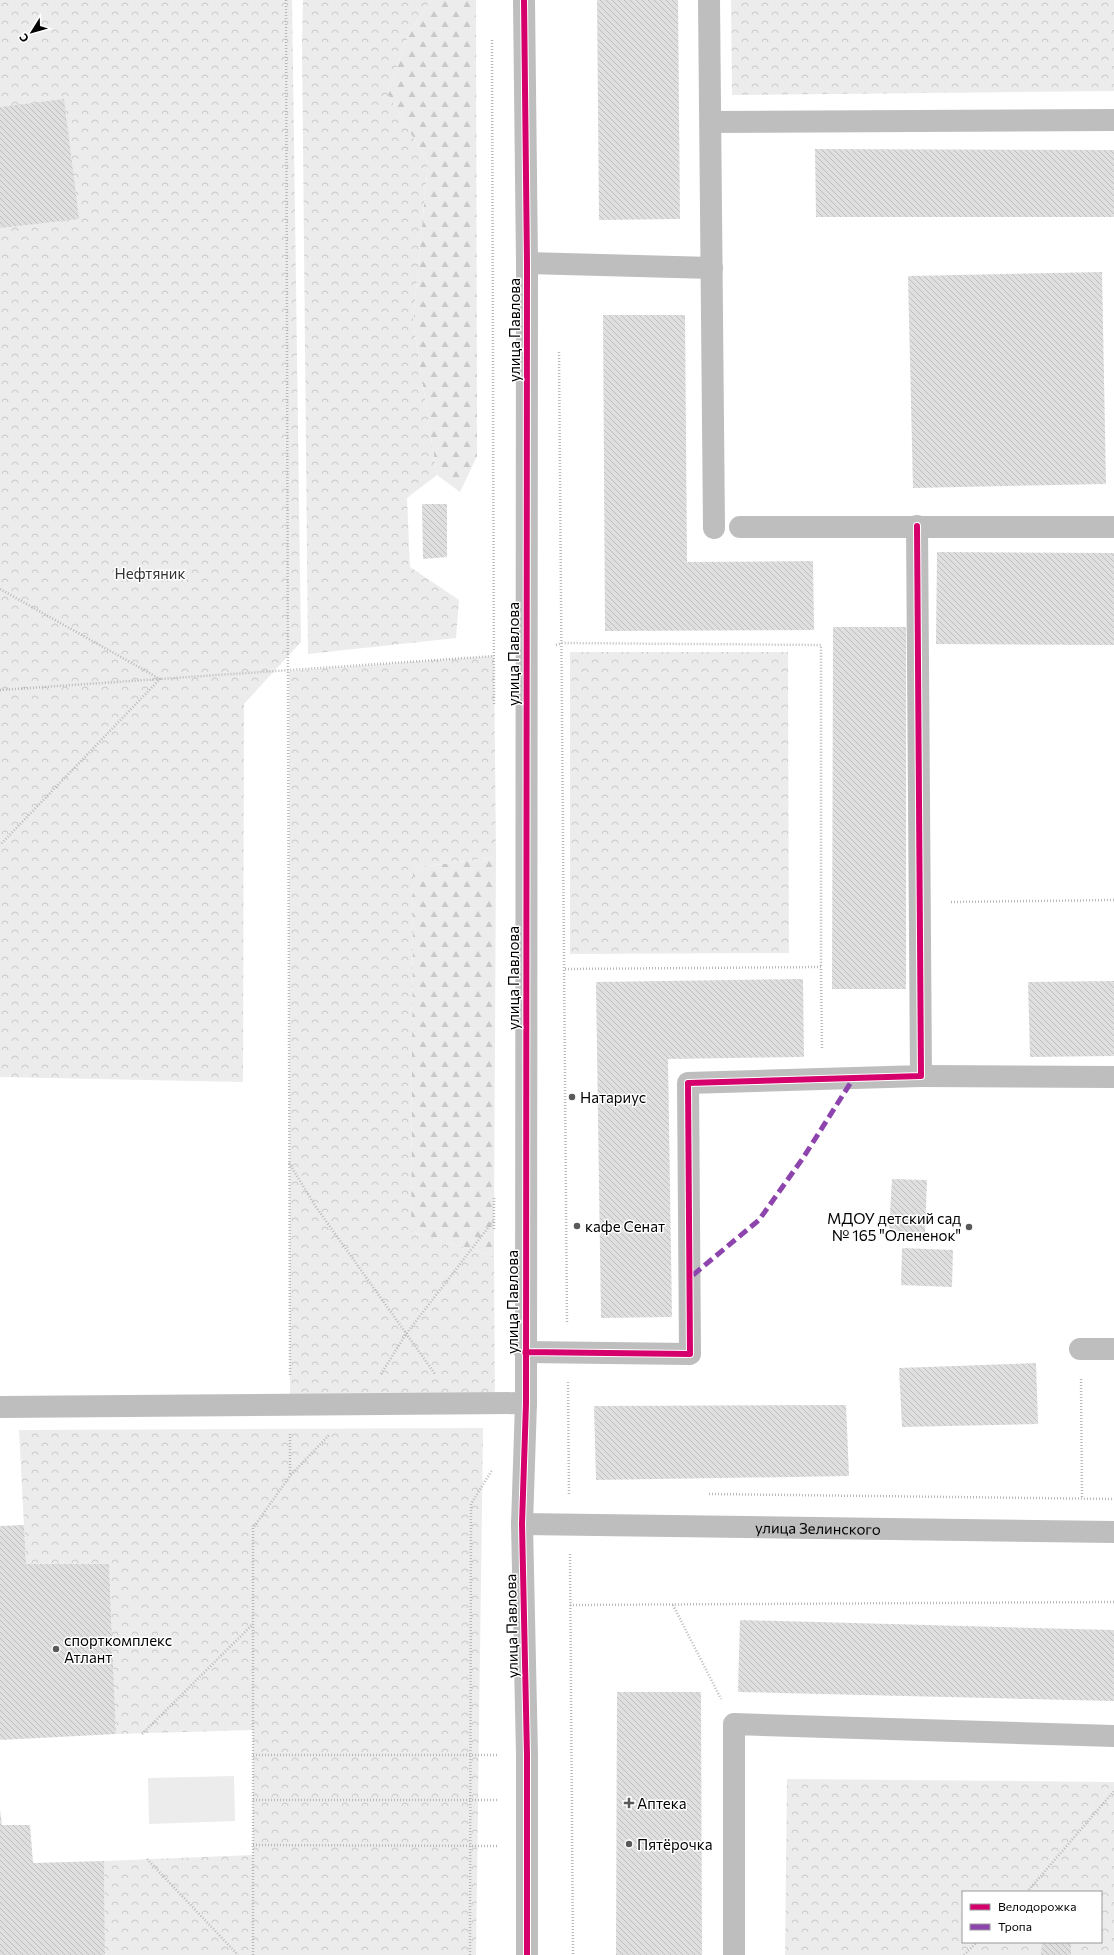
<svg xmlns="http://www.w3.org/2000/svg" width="1114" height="1955" font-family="Commissioner,sans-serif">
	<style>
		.green { fill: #ececec }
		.forest { fill: url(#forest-firs) }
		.park { fill: url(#park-crowns); fill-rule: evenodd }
		.building { fill: url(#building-back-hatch) }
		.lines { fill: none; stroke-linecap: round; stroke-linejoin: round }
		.path { stroke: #b9b9b9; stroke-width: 2.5; stroke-dasharray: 1 2; stroke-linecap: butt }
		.minor { stroke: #bebebe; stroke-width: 22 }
		.quiet { stroke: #8e44ad; stroke-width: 5; stroke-dasharray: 10 5; stroke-linecap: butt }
		.cycleway-casing { stroke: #fff; stroke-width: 8 }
		.cycleway { stroke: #d6006c; stroke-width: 6 }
		.poi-dot { fill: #595959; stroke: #fff; stroke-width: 1.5 }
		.labels { text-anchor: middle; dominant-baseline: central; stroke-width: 3; stroke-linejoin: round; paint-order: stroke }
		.street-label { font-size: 15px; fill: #000; stroke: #fff }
		.park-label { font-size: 15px; fill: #333; stroke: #fff }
		.poi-label { font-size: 15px; fill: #000; stroke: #fff; text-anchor: start }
	</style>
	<defs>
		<pattern id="forest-firs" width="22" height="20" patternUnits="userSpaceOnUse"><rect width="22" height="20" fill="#ececec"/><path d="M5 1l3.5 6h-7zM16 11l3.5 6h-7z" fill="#c9c9c9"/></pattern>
		<pattern id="park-crowns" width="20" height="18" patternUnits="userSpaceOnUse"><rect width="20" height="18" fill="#ececec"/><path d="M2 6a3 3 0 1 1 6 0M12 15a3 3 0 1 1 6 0" fill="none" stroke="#c9c9c9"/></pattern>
		<pattern id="building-back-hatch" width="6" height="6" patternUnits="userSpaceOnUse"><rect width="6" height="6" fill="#dfdfdf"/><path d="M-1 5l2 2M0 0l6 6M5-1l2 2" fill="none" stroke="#bebebe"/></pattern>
	</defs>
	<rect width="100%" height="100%" fill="#fff"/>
	<path class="green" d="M 234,1776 L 235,1821 L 149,1824 L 148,1778 Z"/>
	<path class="forest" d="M 431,0 L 476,0 L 477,456 L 460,492 L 437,475 L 413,322 L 428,163 L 387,93 L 408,36 Z
		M 496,857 L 494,1219 L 494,1256 L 411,1232 L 413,868 Z"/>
	<path class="park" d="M 0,0 L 292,0 L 301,642 L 244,704 L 243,1082 L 0,1077 Z
		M 303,0 L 431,0 L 408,36 L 387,93 L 428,163 L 413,322 L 437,475 L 407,498 L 410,567 L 459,600 L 456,638 L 308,654 L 302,41 Z
		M 731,0 L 1114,0 L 1114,91 L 732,95 Z
		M 570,652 L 788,652 L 789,953 L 570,954 Z
		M 494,656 L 496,857 L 413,868 L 411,1232 L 494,1256 L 495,1403 L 290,1405 L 289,671 Z
		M 483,1428 L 476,1955 L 105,1955 L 104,1861 L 253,1855 L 253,1730 L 116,1734 L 109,1564 L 26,1564 L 19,1430 Z
		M 787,1779 L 1114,1782 L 1114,1955 L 785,1955 ZM 963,1892 L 1101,1892 L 1101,1942 L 963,1942 Z"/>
	<path class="building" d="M 597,0 L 678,0 L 680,219 L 599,220 Z
		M 64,99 L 79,219 L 0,228 L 0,107 Z
		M 815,149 L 1114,150 L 1114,217 L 816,217 Z
		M 1102,272 L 1106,484 L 913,488 L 908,276 Z
		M 603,315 L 685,315 L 687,562 L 813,561 L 814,630 L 605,631 Z
		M 422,504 L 447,504 L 447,557 L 423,559 Z
		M 937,552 L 1114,553 L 1114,645 L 936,644 Z
		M 833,627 L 906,627 L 906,989 L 832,989 Z
		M 803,979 L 804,1057 L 668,1059 L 672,1317 L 601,1318 L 596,982 Z
		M 1114,981 L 1114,1056 L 1030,1057 L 1028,982 Z
		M 892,1179 L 927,1180 L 925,1233 L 889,1231 Z
		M 902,1248 L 953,1250 L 952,1287 L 901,1285 Z
		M 1036,1363 L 1038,1424 L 902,1427 L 899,1368 Z
		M 846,1405 L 849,1476 L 596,1480 L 594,1406 Z
		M 24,1525 L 26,1564 L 109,1564 L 116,1734 L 0,1740 L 0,1526 Z
		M 740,1620 L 1114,1630 L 1114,1701 L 738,1692 Z
		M 617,1692 L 701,1692 L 702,1955 L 616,1955 Z
		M 0,1810 L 2,1825 L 30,1825 L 33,1863 L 104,1861 L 105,1955 L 0,1955 Z
		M 1042,1942 L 1071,1942 L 1071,1955 L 1041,1955 Z"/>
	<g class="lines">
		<path class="path" d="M 286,0 L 290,1375
			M 492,40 L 494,705
			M 559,352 L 567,1323
			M 0,589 L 160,679 L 0,845
			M 556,645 L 562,643 L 821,645 L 821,967
			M 0,690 L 494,656
			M 951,902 L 1114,900
			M 565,969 L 821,967 L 822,1049
			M 289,1163 L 316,1207 L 435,1374
			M 494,1229 L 494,1198
			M 381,1374 L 406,1334 L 494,1220
			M 1081,1379 L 1082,1499
			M 568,1382 L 569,1495
			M 290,1434 L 290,1476
			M 709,1494 L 1114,1499
			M 570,1554 L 573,1955
			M 570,1605 L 1114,1602
			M 673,1605 L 721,1699
			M 142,1734 L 253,1624
			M 253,1755 L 498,1755
			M 253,1800 L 498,1800
			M 253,1845 L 498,1846
			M 147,1859 L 238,1955
			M 1027,1892 L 1114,1791
			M 253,1955 L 253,1528 L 290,1476 L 329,1435
			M 470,1955 L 471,1504 L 492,1470
			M 964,1955 L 977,1942"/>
		<g class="minor">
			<path d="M 524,0 L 527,263 L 526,1403 L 522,1524 L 527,1755 L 527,1955"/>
			<path d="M 709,0 L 714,528"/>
			<path d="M 711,122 L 1114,120"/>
			<path d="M 527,263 L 712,268"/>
			<path d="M 740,527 L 1114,527"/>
			<path d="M 921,1076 L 1114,1077"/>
			<path d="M 1080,1349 L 1114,1349"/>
			<path d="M 525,1352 L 690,1354 L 688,1083 L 921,1076 L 917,526"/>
			<path d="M 0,1407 L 526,1403"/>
			<path id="s1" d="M 522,1524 L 1114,1532"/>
			<path d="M 734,1955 L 734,1724 L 1114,1736"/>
		</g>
		<path class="quiet" d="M 693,1275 L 759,1220 L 803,1158 L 853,1079"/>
		<g class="cycleway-casing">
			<path id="cycleway" d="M 524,0 L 527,263 L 526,1403 L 522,1524 L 527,1755 L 527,1955
				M 525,1352 L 690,1354 L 688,1083 L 921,1076 L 917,526"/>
		</g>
		<use href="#cycleway" class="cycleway"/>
	</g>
	<g class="poi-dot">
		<circle cx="572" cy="1097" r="4"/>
		<circle cx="577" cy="1226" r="4"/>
		<circle cx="969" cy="1227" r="4"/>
		<circle cx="56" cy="1649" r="4"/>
		<path d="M627 1797h4v4h4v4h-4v4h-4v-4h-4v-4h4z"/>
		<circle cx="629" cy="1844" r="4"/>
	</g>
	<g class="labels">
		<g class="street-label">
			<text transform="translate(514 330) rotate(-90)">улица Павлова</text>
			<text transform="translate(513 654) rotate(-90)">улица Павлова</text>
			<text transform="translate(513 978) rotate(-90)">улица Павлова</text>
			<text transform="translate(512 1302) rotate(-90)">улица Павлова</text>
			<text stroke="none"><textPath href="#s1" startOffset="296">улица Зелинского</textPath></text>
			<text transform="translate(511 1626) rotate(-91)">улица Павлова</text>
		</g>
		<g class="park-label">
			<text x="150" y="573">Нефтяник</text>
		</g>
		<g class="poi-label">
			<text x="580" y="1097">Натариус</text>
			<text x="961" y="1218" text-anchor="end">МДОУ детский сад<tspan x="961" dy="17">№ 165 "Олененок"</tspan></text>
			<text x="585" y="1226">кафе Сенат</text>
			<text x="64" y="1640">спорткомплекс<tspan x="64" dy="17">Атлант</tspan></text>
			<text x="637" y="1803">Аптека</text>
			<text x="637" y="1844">Пятёрочка</text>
		</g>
	</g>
	<rect x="962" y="1891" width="140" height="52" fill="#ffffff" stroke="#999999"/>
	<rect x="970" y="1904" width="20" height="6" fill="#d6006c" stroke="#999999"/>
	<text x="998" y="1911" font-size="12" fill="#000000">Велодорожка</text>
	<rect x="970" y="1924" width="20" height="6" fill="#8e44ad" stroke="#999999"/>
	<text x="998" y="1931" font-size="12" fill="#000000">Тропа</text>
	<g transform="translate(32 32) rotate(233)" stroke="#ffffff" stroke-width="3" paint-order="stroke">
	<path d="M0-3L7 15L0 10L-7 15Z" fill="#000000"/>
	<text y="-6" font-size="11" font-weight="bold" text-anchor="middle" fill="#000000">С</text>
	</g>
</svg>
